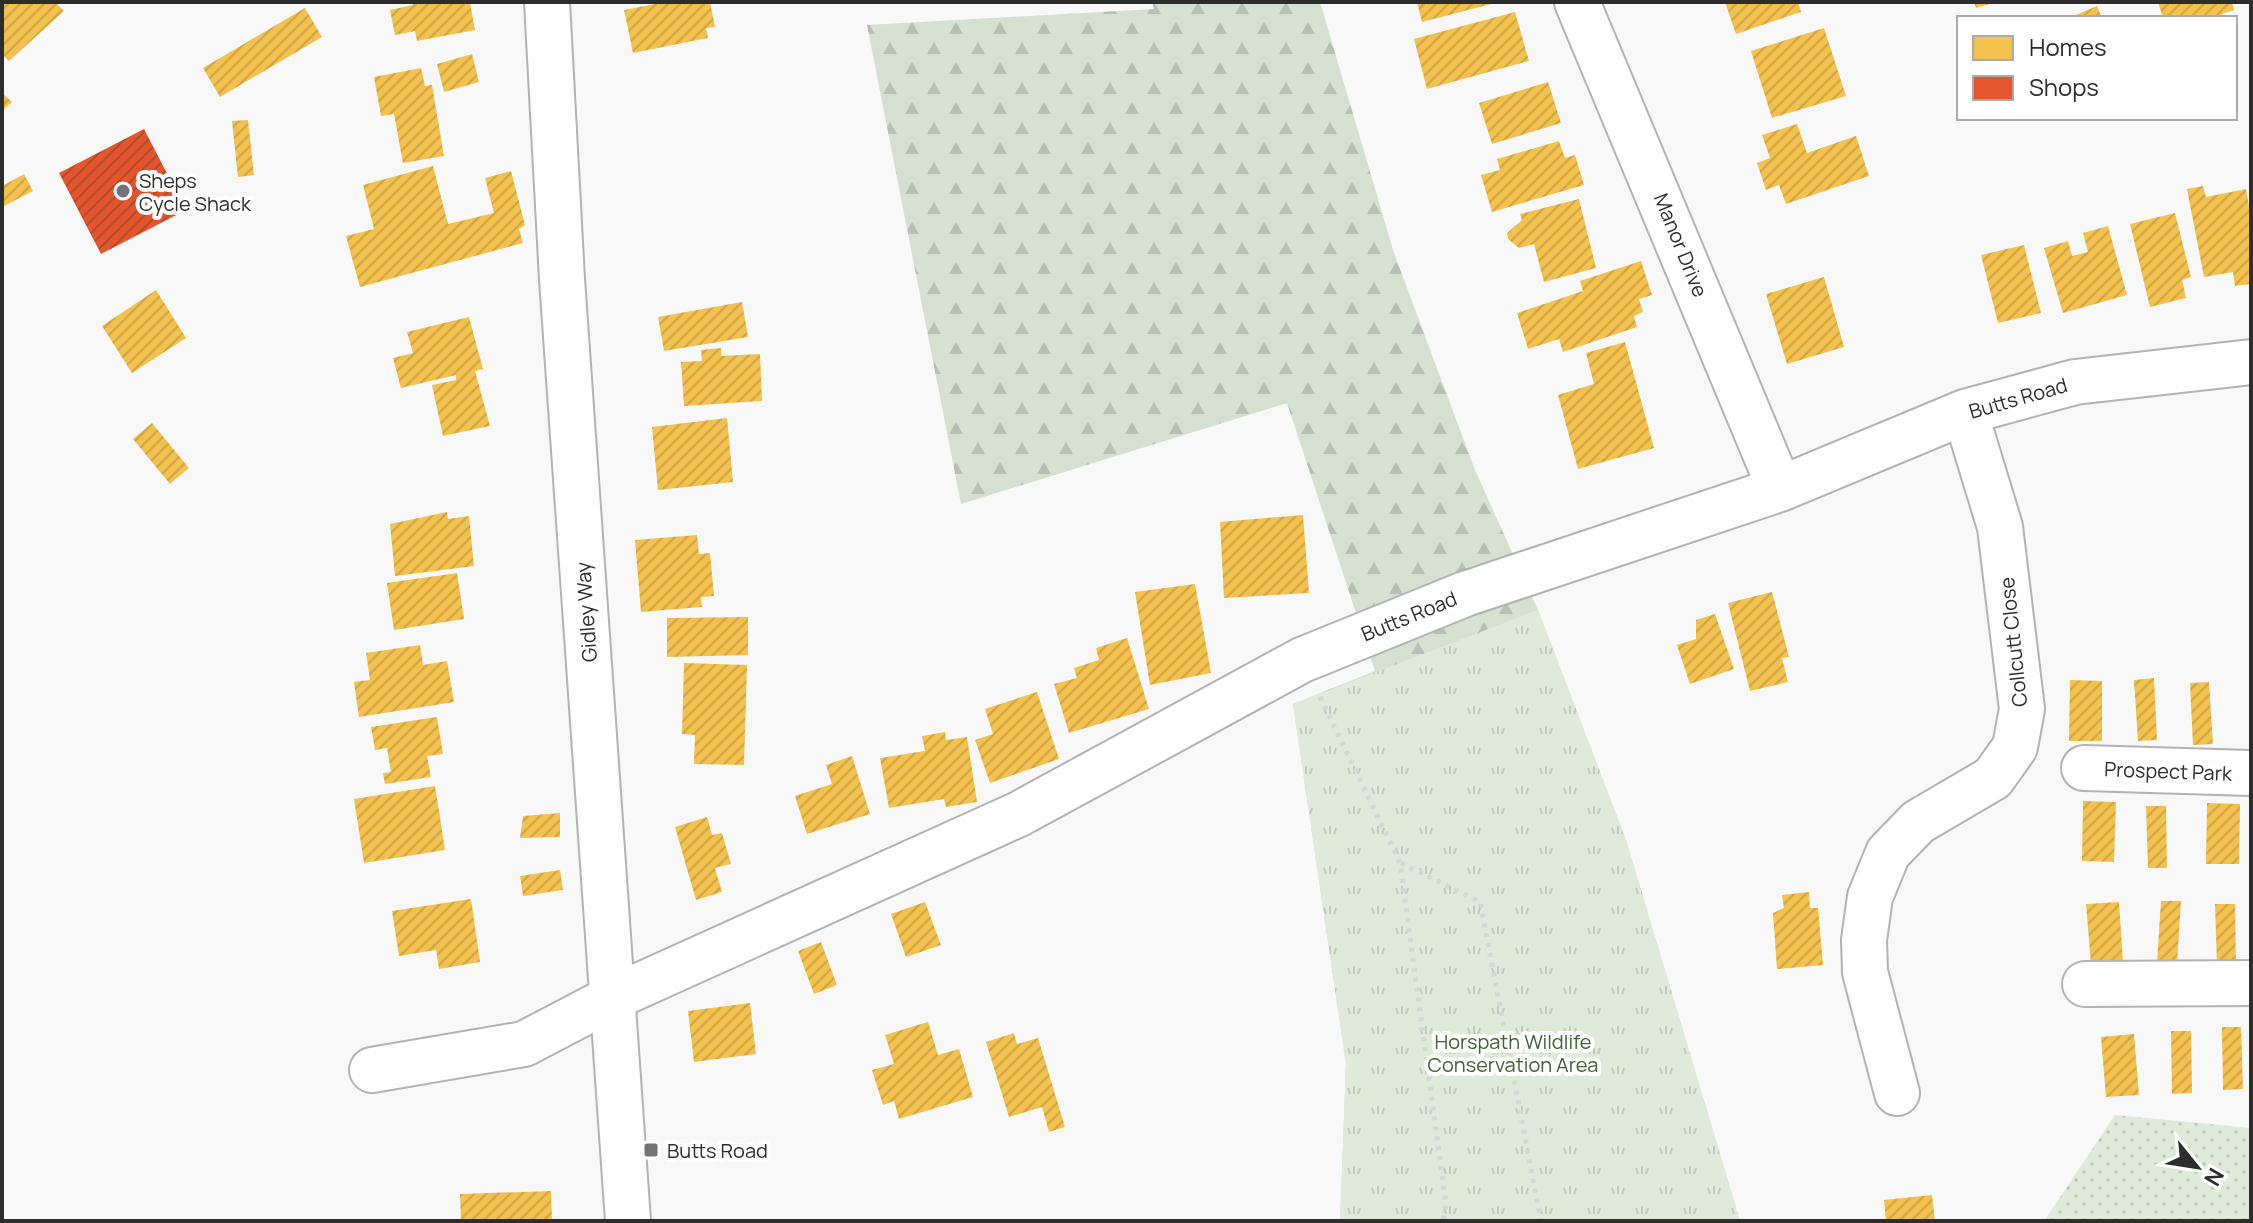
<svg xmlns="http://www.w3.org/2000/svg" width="2253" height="1223" font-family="Manrope,sans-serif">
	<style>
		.grass { fill: url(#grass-dots) }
		.forest { fill: url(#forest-firs) }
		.park { fill: url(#park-tufts) }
		.homes { fill: url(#homes-hatch) }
		.shops { fill: url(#shops-hatch) }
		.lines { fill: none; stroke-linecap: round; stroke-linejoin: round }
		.minor-casing { stroke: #b3b3b4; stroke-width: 48 }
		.path { stroke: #d5d6d6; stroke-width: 5; stroke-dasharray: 4 6; stroke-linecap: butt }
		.minor { stroke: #fefefe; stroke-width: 44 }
		.poi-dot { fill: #747475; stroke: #fff; stroke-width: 3 }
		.labels { text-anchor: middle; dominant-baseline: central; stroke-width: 8; stroke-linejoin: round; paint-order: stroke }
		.poi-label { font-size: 20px; fill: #2d2d2e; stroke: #fff; text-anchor: start }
		.street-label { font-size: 20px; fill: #2d2d2e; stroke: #fff }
		.park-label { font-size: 20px; fill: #416137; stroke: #fff }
	</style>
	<defs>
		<pattern id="grass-dots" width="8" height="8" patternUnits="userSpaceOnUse" patternTransform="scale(2)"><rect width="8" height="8" fill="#dfeadb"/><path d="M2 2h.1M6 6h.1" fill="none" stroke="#c0c9bc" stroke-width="1.8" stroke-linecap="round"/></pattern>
		<pattern id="forest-firs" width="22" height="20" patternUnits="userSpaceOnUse" patternTransform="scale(2)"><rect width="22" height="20" fill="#d5e0d1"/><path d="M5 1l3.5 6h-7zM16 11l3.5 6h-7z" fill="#b7c0b4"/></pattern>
		<pattern id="park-tufts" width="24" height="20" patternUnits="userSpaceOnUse" patternTransform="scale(2)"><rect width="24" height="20" fill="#dfeadb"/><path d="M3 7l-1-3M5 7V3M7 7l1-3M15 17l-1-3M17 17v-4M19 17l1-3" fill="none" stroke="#c0c9bc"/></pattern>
		<pattern id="homes-hatch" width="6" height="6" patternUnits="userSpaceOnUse" patternTransform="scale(2)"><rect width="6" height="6" fill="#f2c14e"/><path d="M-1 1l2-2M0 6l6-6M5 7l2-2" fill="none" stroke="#d0a644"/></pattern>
		<pattern id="shops-hatch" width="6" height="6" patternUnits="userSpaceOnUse" patternTransform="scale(2)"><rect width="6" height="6" fill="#e4572e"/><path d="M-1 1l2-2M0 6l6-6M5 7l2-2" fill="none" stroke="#b94828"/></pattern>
	</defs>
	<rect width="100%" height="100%" fill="#f8f8f9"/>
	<path class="grass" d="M 2115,1115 L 2251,1128 L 2251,1221 L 2044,1221 Z"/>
	<path class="forest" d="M 1152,2 L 1320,2 L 1394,253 L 1475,470 L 1538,610 L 1626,840 L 1740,1221 L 1340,1221 L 1346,1064 L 1293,704 L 1375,671 L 1287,403 L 961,504 L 867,25 L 1154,9 Z"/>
	<path class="park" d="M 1538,610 L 1626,840 L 1740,1221 L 1340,1221 L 1346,1064 L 1293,704 Z"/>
	<path class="homes" d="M 2,2 L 55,2 L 64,11 L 9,61 L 2,54 Z
		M 412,2 L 470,2 L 475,30 L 417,41 L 415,31 L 395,35 L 390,10 L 413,5 Z
		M 665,2 L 710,2 L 715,27 L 706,28 L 708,38 L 633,53 L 624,10 Z
		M 1417,2 L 1495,2 L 1495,3 L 1422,22 Z
		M 1725,2 L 1798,2 L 1801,12 L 1736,34 Z
		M 1974,2 L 1993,2 L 1993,3 L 1976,8 Z
		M 2158,2 L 2232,2 L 2234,10 L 2222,14 L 2223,18 L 2163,18 Z
		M 2097,6 L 2102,18 L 2069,18 Z
		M 305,8 L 322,37 L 220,97 L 203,68 Z
		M 1515,12 L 1529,61 L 1427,89 L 1414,39 Z
		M 1824,28 L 1846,96 L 1772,118 L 1751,51 Z
		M 472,54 L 479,82 L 444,92 L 437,64 Z
		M 421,68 L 425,86 L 432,85 L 444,156 L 403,163 L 394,114 L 381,116 L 374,77 Z
		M 1548,82 L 1561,123 L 1492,144 L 1479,103 Z
		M 2,93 L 12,102 L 2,111 Z
		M 248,120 L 254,175 L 238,177 L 232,121 Z
		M 1797,124 L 1807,153 L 1856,136 L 1869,176 L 1786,204 L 1779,185 L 1766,190 L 1757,163 L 1770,158 L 1762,135 Z
		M 1559,141 L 1565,158 L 1575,155 L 1584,185 L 1492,212 L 1481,175 L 1500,170 L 1497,159 Z
		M 433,166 L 448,224 L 494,213 L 485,178 L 511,171 L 525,225 L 519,229 L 523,243 L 360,287 L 346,236 L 374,229 L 363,185 Z
		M 24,174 L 33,191 L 2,207 L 2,186 Z
		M 2203,186 L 2206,197 L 2246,189 L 2251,217 L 2251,284 L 2235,286 L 2233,272 L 2204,277 L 2187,189 Z
		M 1579,199 L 1596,268 L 1544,282 L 1534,244 L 1519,248 L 1508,239 L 1507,233 L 1522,220 L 1520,214 Z
		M 2175,213 L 2191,277 L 2182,280 L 2186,298 L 2150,307 L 2130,224 Z
		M 2108,226 L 2127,295 L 2063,313 L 2044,248 L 2068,241 L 2072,256 L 2088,252 L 2083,233 Z
		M 2024,245 L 2041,313 L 1998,323 L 1981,255 Z
		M 1641,261 L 1652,295 L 1639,299 L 1643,312 L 1634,316 L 1637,327 L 1563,352 L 1559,339 L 1528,349 L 1517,313 L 1583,291 L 1580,281 Z
		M 1824,277 L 1844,347 L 1787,364 L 1766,294 Z
		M 156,290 L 186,338 L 132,373 L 102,326 Z
		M 742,302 L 748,337 L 664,351 L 658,317 Z
		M 469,317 L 483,369 L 475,371 L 490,426 L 443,436 L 432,385 L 456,380 L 456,375 L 401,388 L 393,358 L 413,353 L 407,332 Z
		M 1625,342 L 1654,448 L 1578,469 L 1558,395 L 1594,384 L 1586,353 Z
		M 721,348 L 721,356 L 760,354 L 762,401 L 684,406 L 681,362 L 702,361 L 701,350 Z
		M 727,418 L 733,482 L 658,490 L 652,427 Z
		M 152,423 L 189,468 L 170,484 L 133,439 Z
		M 447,512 L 448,519 L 469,516 L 474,566 L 395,576 L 390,524 Z
		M 1303,515 L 1309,593 L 1224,598 L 1220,522 Z
		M 697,535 L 699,554 L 710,553 L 714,596 L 701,597 L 702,607 L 641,612 L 635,540 Z
		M 457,573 L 464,619 L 394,630 L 387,583 Z
		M 1195,584 L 1211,673 L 1150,685 L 1135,592 Z
		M 1772,592 L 1789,657 L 1782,658 L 1788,682 L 1750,691 L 1728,603 Z
		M 1715,614 L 1734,669 L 1690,684 L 1677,645 L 1696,639 L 1696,620 Z
		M 748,617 L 748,655 L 667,657 L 667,618 Z
		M 1127,638 L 1149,709 L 1069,733 L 1054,684 L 1077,678 L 1074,668 L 1099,660 L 1096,648 Z
		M 420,645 L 423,665 L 447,661 L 454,702 L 359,717 L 354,682 L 370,680 L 366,653 Z
		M 684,663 L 747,665 L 744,765 L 694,764 L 695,735 L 682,734 Z
		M 2154,678 L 2157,740 L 2138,741 L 2134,680 Z
		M 2070,680 L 2102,681 L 2102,741 L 2069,741 Z
		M 2209,682 L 2213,744 L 2193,745 L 2190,683 Z
		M 1037,692 L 1059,759 L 990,783 L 975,740 L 993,734 L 985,709 Z
		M 437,717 L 443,754 L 427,756 L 431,777 L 385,784 L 383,773 L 391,772 L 387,748 L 375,750 L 371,727 Z
		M 945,732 L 946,740 L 967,737 L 977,802 L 946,807 L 944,799 L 889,808 L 880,758 L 925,751 L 922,736 Z
		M 852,756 L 870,814 L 807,834 L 795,796 L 832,784 L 826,765 Z
		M 435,786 L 445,850 L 364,863 L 354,799 Z
		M 2083,801 L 2116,802 L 2114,862 L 2082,861 Z
		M 2207,803 L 2240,804 L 2239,864 L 2206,864 Z
		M 2146,806 L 2166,806 L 2167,868 L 2148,868 Z
		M 560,813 L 560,837 L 520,838 L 523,816 Z
		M 707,817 L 712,835 L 722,833 L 731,864 L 715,868 L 722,892 L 696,900 L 675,827 Z
		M 560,870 L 563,890 L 523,896 L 520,876 Z
		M 1809,892 L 1810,908 L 1818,908 L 1823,965 L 1777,969 L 1773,913 L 1784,908 L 1782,895 Z
		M 471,899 L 480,962 L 439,969 L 436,950 L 399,956 L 392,911 Z
		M 2161,901 L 2181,901 L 2177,963 L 2157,963 Z
		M 925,902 L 941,945 L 906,957 L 891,914 Z
		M 2119,902 L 2123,962 L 2091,964 L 2086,904 Z
		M 2215,904 L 2235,904 L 2236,966 L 2217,966 Z
		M 821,942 L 837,985 L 814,994 L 798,951 Z
		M 750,1003 L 756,1054 L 694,1062 L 688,1011 Z
		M 928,1022 L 938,1055 L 959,1049 L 973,1097 L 899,1119 L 894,1101 L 883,1105 L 872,1070 L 894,1064 L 885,1035 Z
		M 2222,1027 L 2241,1027 L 2243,1089 L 2223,1090 Z
		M 2171,1031 L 2191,1031 L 2192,1093 L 2172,1094 Z
		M 1014,1033 L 1017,1044 L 1038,1038 L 1065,1127 L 1049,1132 L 1042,1107 L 1009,1117 L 986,1042 Z
		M 2134,1034 L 2139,1095 L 2106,1097 L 2101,1037 Z
		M 551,1191 L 552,1221 L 461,1221 L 460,1194 Z
		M 1932,1195 L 1935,1221 L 1886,1221 L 1884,1200 Z"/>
	<path class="shops" d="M 144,129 L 186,210 L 101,254 L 59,173 Z"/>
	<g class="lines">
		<g class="minor-casing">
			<path id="minor" d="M 547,2 L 562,279 L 628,1221
				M 1577,2 L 1780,489
				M 2084,768 L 2251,773
				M 2085,984 L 2251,983
				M 372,1070 L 524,1044 L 612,998 L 1019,814 L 1302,660 L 1465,594 L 1780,489 L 1965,412 L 2075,382 L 2251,362
				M 1897,1093 L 1865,972 L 1864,940 L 1870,897 L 1888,853 L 1918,822 L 1993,778 L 2015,747 L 2022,709 L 2000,527 L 1965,412"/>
		</g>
		<path class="path" d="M 1320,697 L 1400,863 L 1446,1204 L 1443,1221
			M 1401,863 L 1480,902 L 1541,1221"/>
		<use href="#minor" class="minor"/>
	</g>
	<g class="poi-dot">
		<circle cx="123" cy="191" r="8"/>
		<rect x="643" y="1142" width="16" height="16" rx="4"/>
	</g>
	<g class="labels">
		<g class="poi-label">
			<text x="139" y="180">Sheps<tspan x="139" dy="23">Cycle Shack</tspan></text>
			<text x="667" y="1150">Butts Road</text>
		</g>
		<g class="street-label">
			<text transform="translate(1681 245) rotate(68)">Manor Drive</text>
			<text transform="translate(2018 398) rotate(-16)">Butts Road</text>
			<text transform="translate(586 612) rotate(-94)">Gidley Way</text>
			<text transform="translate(1409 616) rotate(-22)">Butts Road</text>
			<text transform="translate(2013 642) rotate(-96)">Collcutt Close</text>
			<text transform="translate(2168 771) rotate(2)">Prospect Park</text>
		</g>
		<g class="park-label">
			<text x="1513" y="1041">Horspath Wildlife<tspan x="1513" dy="23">Conservation Area</tspan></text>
		</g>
	</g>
	<rect width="2253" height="1223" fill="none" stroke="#2d2d2e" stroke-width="8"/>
	<rect x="1957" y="16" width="280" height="104" fill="#ffffff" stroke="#ababab" stroke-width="2"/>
	<rect x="1973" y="36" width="40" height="24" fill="#f2c14e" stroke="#ababab" stroke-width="2"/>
	<text x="2029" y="56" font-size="24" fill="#2d2d2e">Homes</text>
	<rect x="1973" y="76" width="40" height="24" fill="#e4572e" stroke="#ababab" stroke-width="2"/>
	<text x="2029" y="96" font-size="24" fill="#2d2d2e">Shops</text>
	<g transform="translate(2197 1167) rotate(120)" stroke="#ffffff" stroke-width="6" paint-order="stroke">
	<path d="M0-6L14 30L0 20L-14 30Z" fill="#2d2d2e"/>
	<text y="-12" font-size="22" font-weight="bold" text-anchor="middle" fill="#2d2d2e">N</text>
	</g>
</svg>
